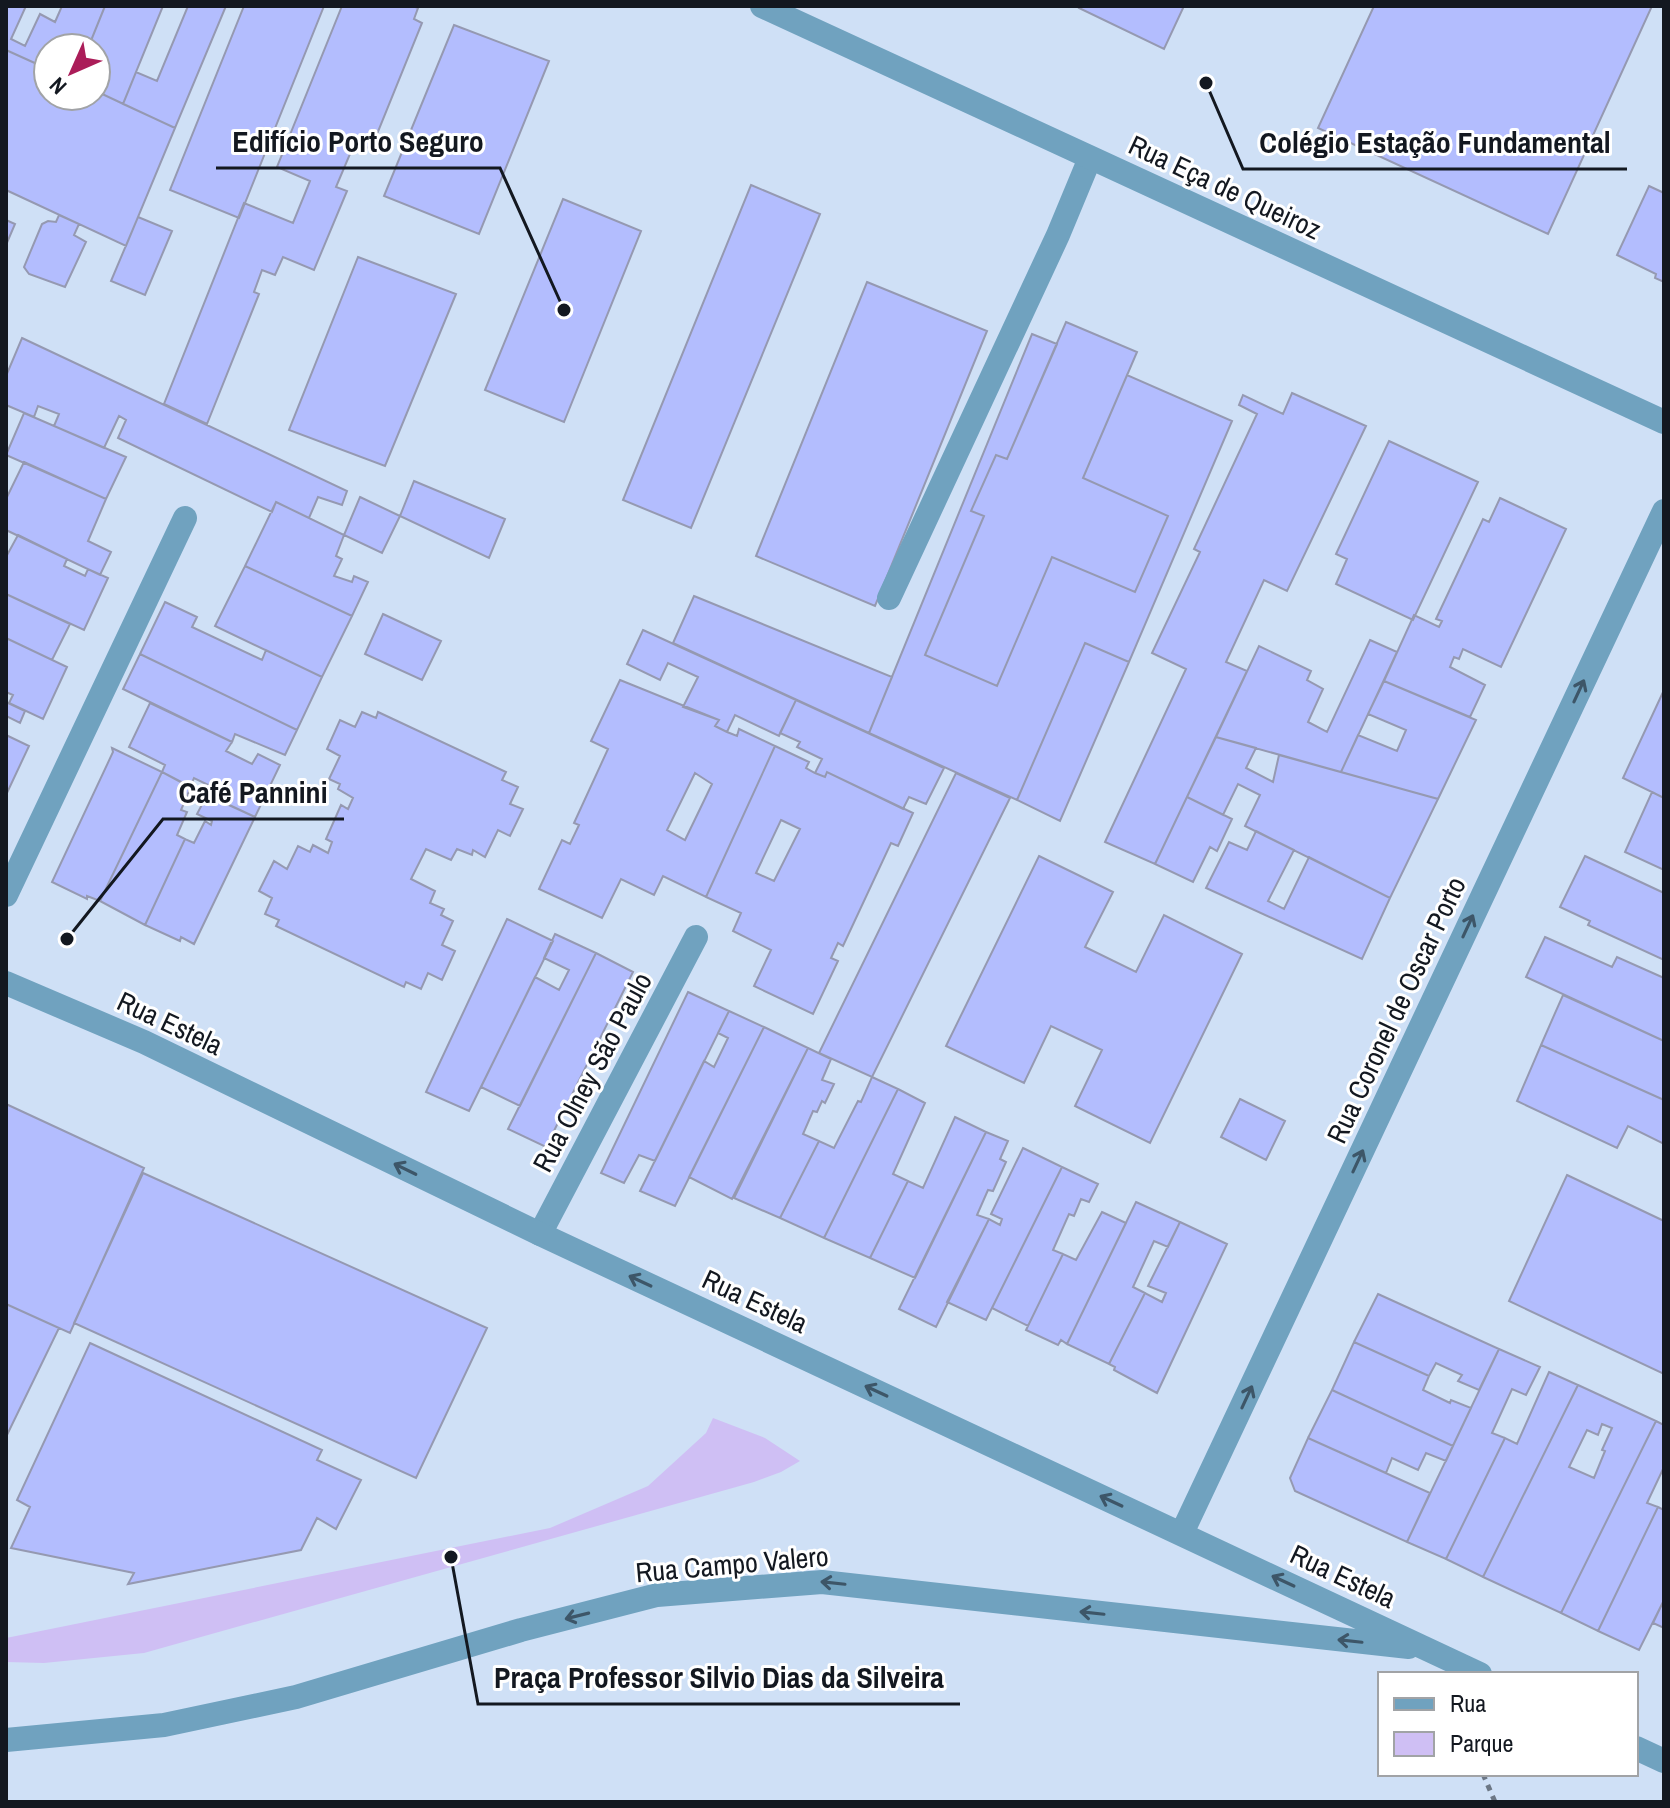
<svg xmlns="http://www.w3.org/2000/svg" width="1670" height="1808" font-family="'Archivo Narrow',sans-serif">
	<style>
		.green { fill: #cfbff4 }
		.building { fill: #b3bdfe; stroke: #9599b1; stroke-width: 2; fill-rule: evenodd }
		.lines { fill: none; stroke-linecap: round; stroke-linejoin: round }
		.path { stroke: #6c7785; stroke-width: 5; stroke-dasharray: 6 6; stroke-linecap: butt }
		.lane { stroke: #70a2bf; stroke-width: 24 }
		.street { stroke: #70a2bf; stroke-width: 24 }
		.oneway { stroke: #3d5668 }
		.labels { text-anchor: middle; dominant-baseline: central; stroke-width: 6; stroke-linejoin: round; paint-order: stroke }
		.street-label { font-size: 28px; fill: #131820; stroke: #fff }
		.leader { fill: none; stroke: #131820; stroke-width: 3 }
		.callout-dot { fill: #131820; stroke: #fff; stroke-width: 3 }
		.callout-label { font-size: 30px; text-anchor: middle; font-weight: bold; fill: #131820; stroke: #fff; stroke-width: 6; stroke-linejoin: round; paint-order: stroke }
	</style>
	<rect width="100%" height="100%" fill="#cfe0f6"/>
	<path class="green" d="M 713,1418 L 765,1438 L 800,1461 L 781,1472 L 754,1482 L 144,1653 L 44,1663 L 6,1662 L 6,1638 L 550,1528 L 648,1486 L 706,1433 Z"/>
	<path class="building" d="M 6,6 L 26,6 L 11,39 L 25,46 L 40,14 L 55,22 L 62,6 L 105,6 L 88,48 L 48,48 L 48,69 L 6,50 Z
		M 105,6 L 163,6 L 123,104 L 96,91 L 96,48 L 88,48 Z
		M 188,6 L 226,6 L 175,128 L 123,104 L 136,72 L 157,81 Z
		M 244,6 L 324,6 L 239,218 L 170,190 Z
		M 342,6 L 413,6 L 418,8 L 414,19 L 422,23 L 371,149 L 355,142 L 336,187 L 347,191 L 314,270 L 283,257 L 275,275 L 262,270 L 254,292 L 259,294 L 207,424 L 164,404 L 244,203 L 293,223 L 310,181 L 277,167 Z
		M 1080,6 L 1184,6 L 1164,49 L 1079,8 Z
		M 1374,6 L 1652,6 L 1548,234 L 1318,128 Z
		M 454,25 L 549,61 L 479,234 L 384,196 Z
		M 6,50 L 48,69 L 48,96 L 96,96 L 96,91 L 175,128 L 126,246 L 6,190 Z
		M 751,185 L 820,214 L 691,528 L 623,500 Z
		M 1649,186 L 1664,193 L 1664,282 L 1655,278 L 1656,274 L 1617,255 Z
		M 563,199 L 641,231 L 564,422 L 485,390 Z
		M 59,215 L 79,224 L 74,235 L 86,242 L 65,287 L 29,274 L 24,267 L 42,224 L 48,221 L 56,222 Z
		M 138,217 L 172,231 L 145,295 L 111,281 Z
		M 6,220 L 15,224 L 6,245 Z
		M 358,257 L 456,294 L 385,466 L 289,430 Z
		M 867,282 L 987,331 L 875,606 L 756,556 Z
		M 1066,322 L 1137,352 L 1083,478 L 1168,516 L 1135,592 L 1052,557 L 997,686 L 925,655 L 984,516 L 971,511 L 996,455 L 1007,459 Z
		M 1032,334 L 1057,344 L 1007,459 L 996,455 L 971,511 L 984,516 L 925,655 L 997,686 L 1052,557 L 1135,592 L 1168,516 L 1083,478 L 1127,375 L 1232,421 L 1129,662 L 1085,643 L 1017,800 L 869,733 Z
		M 22,338 L 347,491 L 342,505 L 318,497 L 309,518 L 276,502 L 272,512 L 118,438 L 126,420 L 119,416 L 104,448 L 54,426 L 59,414 L 38,406 L 34,417 L 6,405 L 6,376 Z
		M 1292,393 L 1366,426 L 1287,591 L 1264,580 L 1226,662 L 1247,671 L 1155,864 L 1105,842 L 1186,669 L 1152,653 L 1200,552 L 1194,549 L 1257,414 L 1239,405 L 1243,395 L 1283,414 Z
		M 24,413 L 126,457 L 106,499 L 6,455 Z
		M 1389,441 L 1478,482 L 1413,620 L 1336,584 L 1347,559 L 1336,554 Z
		M 24,462 L 106,499 L 88,541 L 111,552 L 100,575 L 6,530 L 6,499 Z
		M 414,481 L 505,519 L 489,558 L 400,516 Z
		M 360,497 L 400,516 L 382,553 L 344,535 Z
		M 1500,498 L 1566,529 L 1501,667 L 1463,649 L 1459,659 L 1454,657 L 1450,667 L 1485,685 L 1470,717 L 1384,681 L 1414,615 L 1439,627 L 1442,621 L 1436,619 L 1483,519 L 1489,522 Z
		M 276,502 L 344,535 L 336,556 L 342,559 L 334,576 L 352,582 L 354,576 L 368,582 L 352,616 L 245,566 Z
		M 18,535 L 67,559 L 64,566 L 85,576 L 88,569 L 108,578 L 84,630 L 6,594 L 6,557 Z
		M 245,566 L 352,616 L 322,677 L 215,626 Z
		M 6,594 L 70,624 L 52,660 L 6,638 Z
		M 694,596 L 892,677 L 869,733 L 673,643 Z
		M 165,602 L 197,617 L 192,627 L 262,660 L 266,650 L 322,677 L 297,730 L 140,654 Z
		M 383,614 L 441,641 L 422,680 L 365,654 Z
		M 643,630 L 796,700 L 779,736 L 735,715 L 727,732 L 715,726 L 719,720 L 683,707 L 698,677 L 668,663 L 660,680 L 627,664 Z
		M 6,638 L 67,667 L 43,719 L 9,703 L 13,695 L 6,692 Z
		M 1370,640 L 1397,652 L 1341,772 L 1216,737 L 1259,646 L 1311,671 L 1307,680 L 1323,689 L 1308,722 L 1327,732 Z
		M 1085,643 L 1129,662 L 1060,821 L 1017,800 Z
		M 140,654 L 297,730 L 285,755 L 235,734 L 232,742 L 123,689 Z
		M 620,680 L 719,720 L 715,726 L 727,732 L 737,736 L 739,729 L 775,746 L 706,897 L 663,876 L 654,895 L 621,879 L 602,918 L 539,889 L 562,840 L 570,844 L 579,825 L 574,823 L 608,749 L 591,741 ZM 695,773 L 712,784 L 685,840 L 667,830 Z
		M 1384,681 L 1476,720 L 1438,799 L 1341,772 L 1358,735 L 1397,751 L 1406,730 L 1368,714 Z
		M 1664,690 L 1664,798 L 1623,778 Z
		M 796,700 L 944,768 L 926,804 L 909,797 L 903,809 L 827,772 L 825,777 L 815,773 L 822,759 L 797,747 L 800,742 L 780,733 Z
		M 6,702 L 25,711 L 20,723 L 6,716 Z
		M 150,703 L 232,742 L 226,751 L 252,764 L 258,754 L 280,765 L 255,817 L 225,803 L 229,795 L 194,778 L 190,787 L 162,772 L 165,765 L 129,747 Z
		M 362,712 L 376,718 L 378,712 L 506,772 L 502,780 L 518,787 L 510,804 L 523,809 L 510,836 L 498,830 L 485,857 L 473,850 L 472,855 L 457,849 L 451,860 L 426,849 L 411,879 L 435,891 L 430,903 L 444,909 L 441,915 L 453,921 L 442,945 L 455,951 L 442,980 L 428,973 L 421,989 L 406,982 L 404,987 L 276,926 L 279,920 L 265,914 L 272,898 L 259,891 L 274,861 L 287,869 L 298,846 L 310,852 L 313,845 L 328,853 L 332,842 L 326,839 L 341,805 L 348,809 L 353,798 L 338,789 L 340,784 L 329,779 L 340,756 L 327,749 L 340,720 L 355,727 Z
		M 6,735 L 29,746 L 6,795 Z
		M 1216,737 L 1256,748 L 1246,768 L 1273,782 L 1279,755 L 1438,799 L 1390,898 L 1245,826 L 1260,795 L 1238,784 L 1223,815 L 1187,797 Z
		M 775,746 L 809,762 L 806,768 L 815,773 L 825,777 L 827,772 L 913,813 L 898,846 L 891,843 L 843,946 L 838,943 L 831,958 L 838,961 L 813,1014 L 754,986 L 771,950 L 733,931 L 741,913 L 706,897 ZM 781,820 L 800,829 L 774,881 L 756,873 Z
		M 112,748 L 162,772 L 100,901 L 87,896 L 87,899 L 52,882 L 113,752 Z
		M 162,772 L 191,787 L 181,810 L 187,812 L 177,835 L 185,839 L 145,925 L 100,901 Z
		M 956,773 L 1010,798 L 872,1077 L 819,1053 Z
		M 1652,792 L 1664,798 L 1664,870 L 1625,852 Z
		M 207,795 L 255,817 L 194,944 L 181,937 L 180,941 L 145,925 L 185,839 L 194,843 L 205,821 L 211,825 L 212,821 L 197,814 Z
		M 1187,797 L 1232,819 L 1217,851 L 1210,847 L 1193,882 L 1155,864 Z
		M 1256,831 L 1294,850 L 1268,901 L 1284,909 L 1309,857 L 1390,898 L 1362,959 L 1206,888 L 1229,842 L 1247,850 Z
		M 1039,856 L 1113,892 L 1085,947 L 1136,972 L 1164,915 L 1242,954 L 1150,1143 L 1075,1106 L 1102,1050 L 1051,1026 L 1024,1083 L 946,1046 Z
		M 1585,856 L 1664,893 L 1664,960 L 1588,925 L 1590,921 L 1560,907 Z
		M 507,919 L 553,941 L 469,1111 L 426,1092 Z
		M 555,934 L 596,953 L 520,1106 L 481,1087 L 535,977 L 559,990 L 569,970 L 544,958 Z
		M 1545,937 L 1612,967 L 1617,957 L 1664,978 L 1664,1041 L 1526,977 Z
		M 596,953 L 633,972 L 546,1147 L 508,1129 Z
		M 688,992 L 729,1011 L 655,1161 L 639,1155 L 624,1183 L 601,1173 Z
		M 1563,995 L 1664,1041 L 1664,1100 L 1541,1045 Z
		M 729,1011 L 764,1027 L 675,1206 L 640,1191 L 704,1061 L 714,1067 L 728,1038 L 718,1033 Z
		M 764,1027 L 808,1048 L 732,1199 L 689,1177 Z
		M 1541,1045 L 1664,1100 L 1664,1144 L 1628,1126 L 1617,1148 L 1517,1101 Z
		M 808,1048 L 831,1059 L 822,1080 L 834,1084 L 825,1103 L 822,1101 L 817,1112 L 813,1111 L 803,1134 L 819,1141 L 780,1218 L 734,1198 Z
		M 872,1077 L 898,1089 L 824,1238 L 780,1218 L 819,1141 L 834,1148 L 858,1101 L 861,1102 Z
		M 898,1089 L 925,1103 L 893,1174 L 908,1181 L 870,1258 L 824,1238 Z
		M 1240,1099 L 1285,1121 L 1266,1160 L 1221,1137 Z
		M 6,1104 L 144,1168 L 70,1333 L 6,1304 Z
		M 955,1117 L 986,1132 L 915,1278 L 870,1258 L 908,1181 L 923,1188 Z
		M 986,1132 L 1008,1141 L 1000,1159 L 1006,1162 L 993,1191 L 988,1190 L 977,1215 L 989,1219 L 936,1327 L 899,1309 Z
		M 1023,1148 L 1062,1167 L 986,1320 L 947,1302 L 989,1219 L 1000,1225 L 1002,1219 L 991,1214 Z
		M 1062,1167 L 1098,1184 L 1089,1202 L 1081,1199 L 1074,1216 L 1069,1214 L 1053,1250 L 1063,1254 L 1028,1326 L 992,1308 Z
		M 143,1173 L 487,1328 L 416,1478 L 74,1323 Z
		M 1567,1175 L 1664,1221 L 1664,1374 L 1509,1301 Z
		M 1136,1202 L 1180,1222 L 1168,1247 L 1154,1241 L 1133,1287 L 1145,1293 L 1109,1364 L 1067,1344 Z
		M 1102,1212 L 1126,1223 L 1067,1344 L 1061,1340 L 1058,1345 L 1026,1330 L 1063,1254 L 1076,1260 Z
		M 1180,1222 L 1227,1244 L 1157,1393 L 1114,1370 L 1115,1367 L 1109,1364 L 1145,1293 L 1162,1302 L 1166,1293 L 1148,1286 Z
		M 1378,1294 L 1499,1349 L 1479,1390 L 1458,1381 L 1462,1375 L 1436,1363 L 1429,1376 L 1354,1342 Z
		M 6,1304 L 59,1328 L 6,1437 Z
		M 1354,1342 L 1429,1376 L 1423,1390 L 1450,1403 L 1451,1400 L 1471,1408 L 1453,1446 L 1332,1390 Z
		M 90,1343 L 322,1450 L 317,1460 L 361,1480 L 336,1529 L 317,1518 L 301,1550 L 128,1584 L 134,1573 L 11,1548 L 30,1507 L 17,1500 Z
		M 1499,1349 L 1540,1367 L 1526,1395 L 1512,1389 L 1492,1433 L 1505,1438 L 1446,1559 L 1407,1542 Z
		M 1549,1372 L 1578,1385 L 1483,1577 L 1446,1559 L 1505,1438 L 1517,1444 Z
		M 1578,1385 L 1656,1421 L 1561,1613 L 1483,1577 ZM 1602,1424 L 1612,1428 L 1602,1450 L 1605,1451 L 1594,1478 L 1569,1467 L 1587,1430 L 1598,1435 Z
		M 1332,1390 L 1453,1446 L 1446,1461 L 1426,1453 L 1418,1470 L 1392,1458 L 1386,1473 L 1308,1438 Z
		M 1656,1421 L 1664,1425 L 1664,1467 L 1647,1503 L 1658,1507 L 1598,1631 L 1561,1613 Z
		M 1308,1438 L 1430,1493 L 1407,1542 L 1295,1491 L 1290,1478 Z
		M 1658,1507 L 1664,1510 L 1664,1600 L 1639,1650 L 1598,1631 Z
		M 1664,1600 L 1664,1628 L 1653,1623 Z"/>
	<g class="lines">
		<path class="path" d="M 1483,1774 L 1495,1802"/>
		<path class="lane" d="M 889,598 L 1058,235 L 1090,158
			M 6,895 L 185,518
			M 540,1234 L 696,937"/>
		<path class="street" d="M 762,6 L 1664,422
			M 6,983 L 144,1042 L 540,1234 L 1480,1674
			M 1182,1533 L 1664,511
			M 6,1740 L 164,1725 L 296,1697 L 521,1630 L 657,1595 L 822,1582 L 1409,1647
			M 1636,1748 L 1664,1761"/>
	</g>
	<defs><path id="oneway-shaft" d="M-6 0H5M1.5-3L5.5 0L1.5 3" fill="none" stroke-width="1.6" stroke-linecap="round" stroke-linejoin="round" transform="scale(2)"/></defs>
	<g class="oneway">
		<use href="#oneway-shaft" transform="translate(1579 691) rotate(-65)"/>
		<use href="#oneway-shaft" transform="translate(1468 926) rotate(-65)"/>
		<use href="#oneway-shaft" transform="translate(1358 1161) rotate(-65)"/>
		<use href="#oneway-shaft" transform="translate(405 1169) rotate(-154)"/>
		<use href="#oneway-shaft" transform="translate(640 1281) rotate(-155)"/>
		<use href="#oneway-shaft" transform="translate(876 1391) rotate(-155)"/>
		<use href="#oneway-shaft" transform="translate(1247 1397) rotate(-65)"/>
		<use href="#oneway-shaft" transform="translate(1111 1501) rotate(-155)"/>
		<use href="#oneway-shaft" transform="translate(1283 1581) rotate(-155)"/>
		<use href="#oneway-shaft" transform="translate(833 1583) rotate(-174)"/>
		<use href="#oneway-shaft" transform="translate(1092 1613) rotate(-174)"/>
		<use href="#oneway-shaft" transform="translate(577 1616) rotate(166)"/>
		<use href="#oneway-shaft" transform="translate(1350 1641) rotate(-174)"/>
	</g>
	<g class="labels">
		<g class="street-label">
			<text transform="translate(1225 187) rotate(25)">Rua Eça de Queiroz</text>
			<text transform="translate(1396 1010) rotate(-65)">Rua Coronel de Oscar Porto</text>
			<text transform="translate(170 1023) rotate(25)">Rua Estela</text>
			<text transform="translate(592 1072) rotate(-62)">Rua Olney São Paulo</text>
			<text transform="translate(755 1301) rotate(25)">Rua Estela</text>
			<text transform="translate(732 1564) rotate(-5)">Rua Campo Valero</text>
			<text transform="translate(1343 1576) rotate(25)">Rua Estela</text>
		</g>
	</g>
	<path class="leader" d="M564 310L500 168H216M1206 83L1243 169H1627M67 939L163 819H344M451 1557L478 1704H960"/>
	<g class="callout-dot">
		<circle cx="564" cy="310" r="8"/>
		<circle cx="1206" cy="83" r="8"/>
		<circle cx="67" cy="939" r="8"/>
		<circle cx="451" cy="1557" r="8"/>
	</g>
	<g class="callout-label">
		<text x="358" y="152">Edifício Porto Seguro</text>
		<text x="1435" y="153">Colégio Estação Fundamental</text>
		<text x="253" y="803">Café Pannini</text>
		<text x="719" y="1688">Praça Professor Silvio Dias da Silveira</text>
	</g>
	<rect width="1670" height="1808" fill="none" stroke="#131820" stroke-width="16"/>
	<rect x="1378" y="1672" width="260" height="104" fill="#ffffff" stroke="#a1a3a6" stroke-width="2"/>
	<rect x="1394" y="1698" width="40" height="12" fill="#70a2bf" stroke="#a1a3a6" stroke-width="2"/>
	<text x="1450" y="1712" font-size="24" fill="#131820">Rua</text>
	<rect x="1394" y="1732" width="40" height="24" fill="#cfbff4" stroke="#a1a3a6" stroke-width="2"/>
	<text x="1450" y="1752" font-size="24" fill="#131820">Parque</text>
	<g transform="translate(72 72) rotate(225)"><circle r="38" fill="#ffffff" stroke="#a1a3a6" stroke-width="2"/>
	<path d="M0-6L14 30L0 20L-14 30Z" fill="#ab1d59"/>
	<text y="-12" font-size="22" font-weight="bold" text-anchor="middle" fill="#131820">N</text>
	</g>
</svg>
